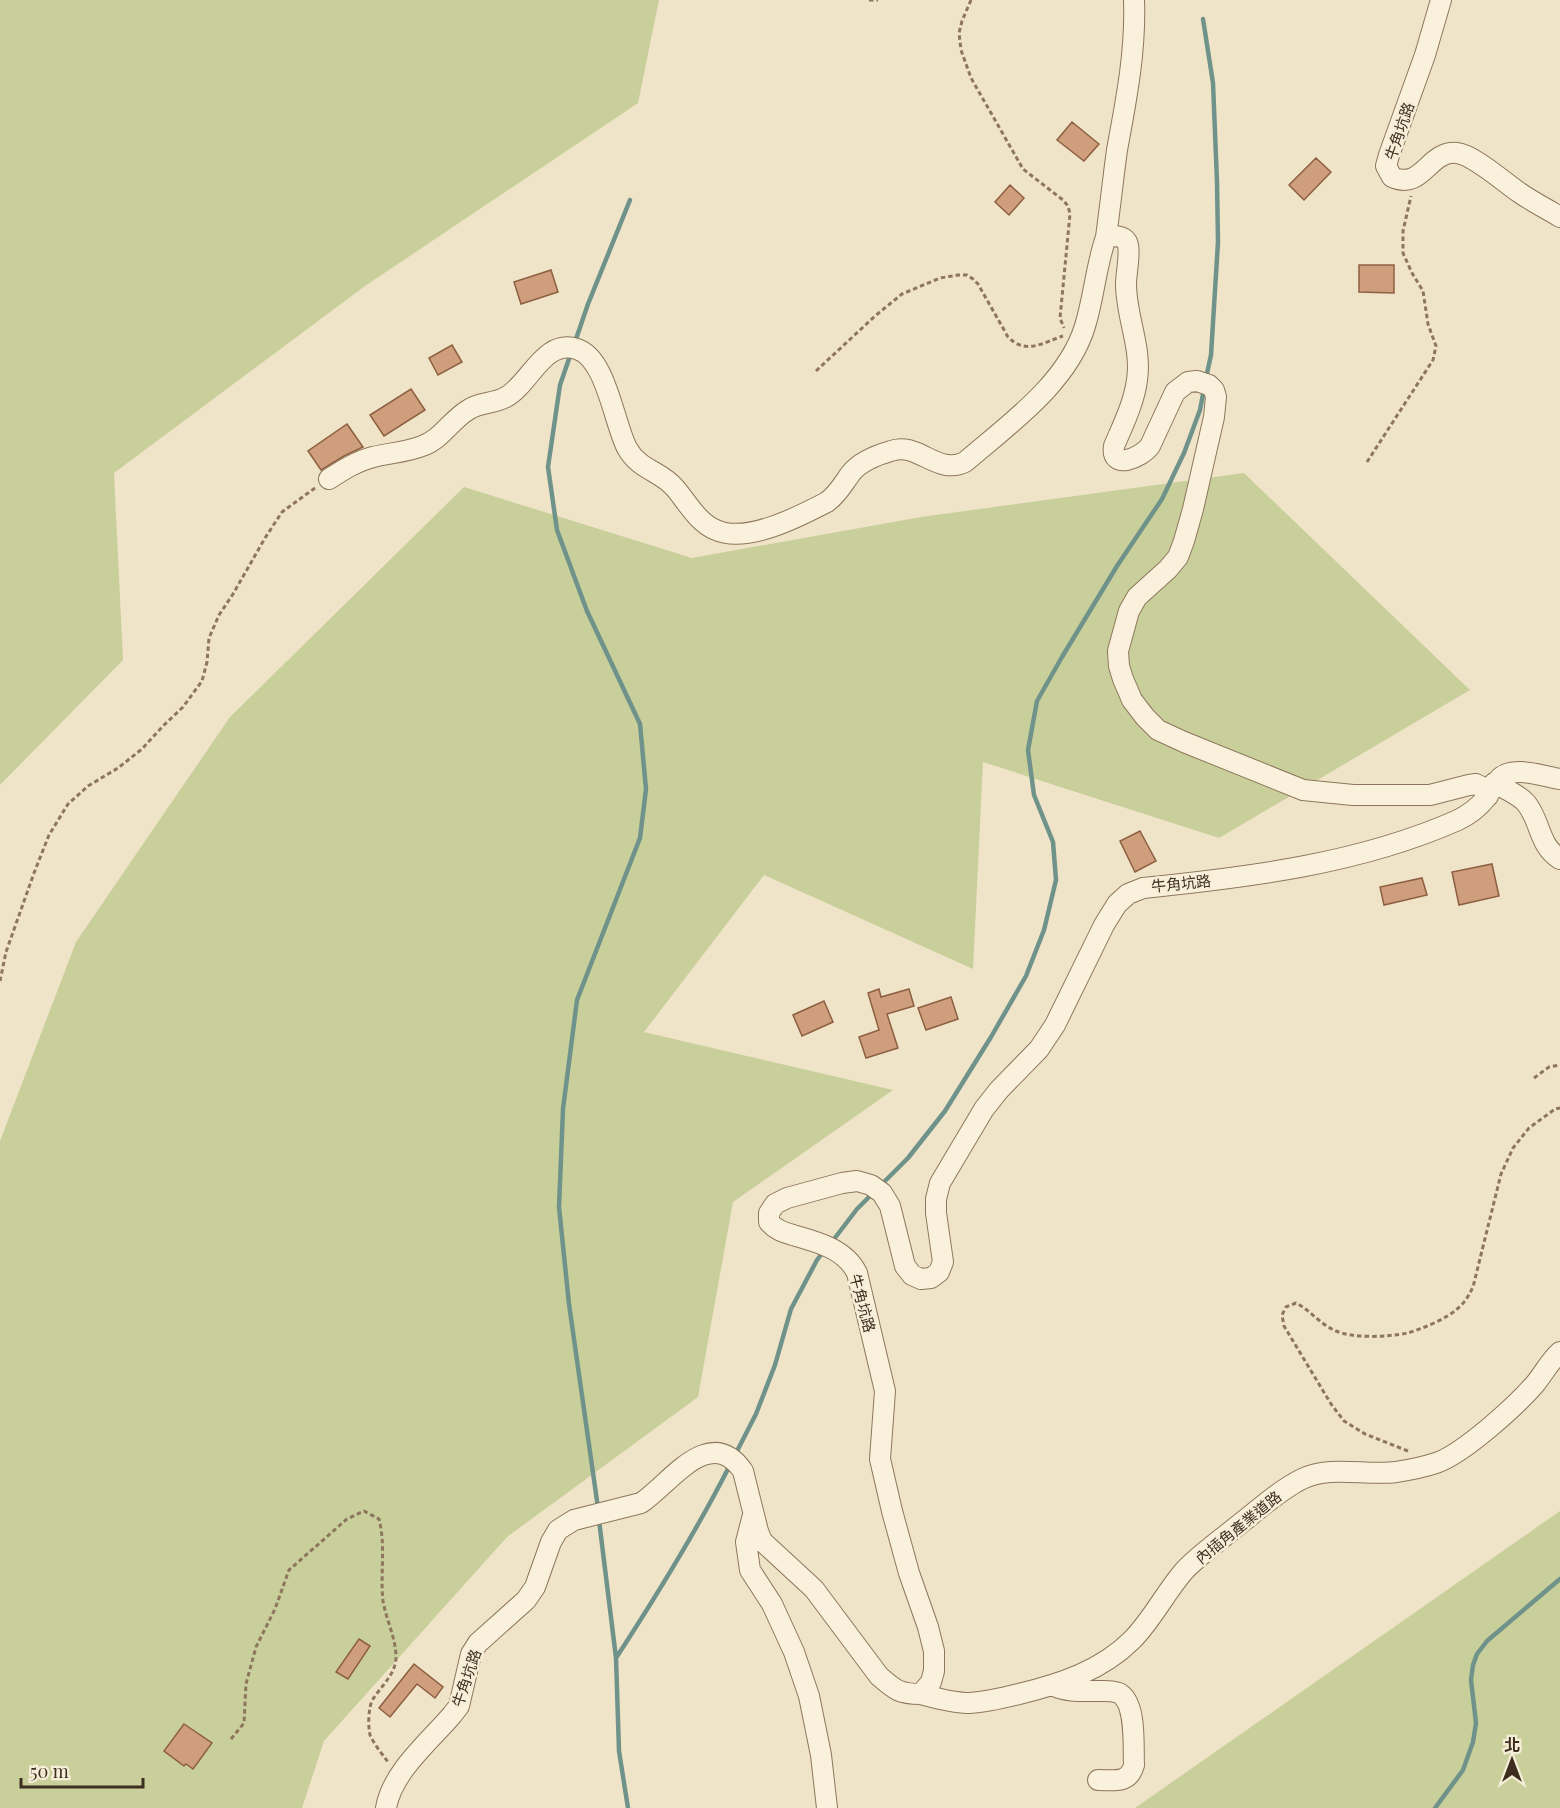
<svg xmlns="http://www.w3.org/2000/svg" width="1560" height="1808" font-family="'Playfair Display','Noto Sans TC',serif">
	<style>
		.green { fill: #c9cf9b }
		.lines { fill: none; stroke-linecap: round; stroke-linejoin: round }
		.stream { stroke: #6f938a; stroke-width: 4.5 }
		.building { fill: #cf9f7d; stroke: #8d5f41; stroke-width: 1.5 }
		.minor-casing { stroke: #8d765c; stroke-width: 22 }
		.path { stroke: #8d765c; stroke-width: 3; stroke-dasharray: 4.5 3; stroke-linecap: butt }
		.minor { stroke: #faf1dc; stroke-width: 20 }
		.labels { text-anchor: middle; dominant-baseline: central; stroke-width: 5; stroke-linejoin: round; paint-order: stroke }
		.street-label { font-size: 15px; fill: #3d2e20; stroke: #f7eed8 }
	</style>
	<rect width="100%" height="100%" fill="#f0e4c8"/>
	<path class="green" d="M 0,0 L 659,0 L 638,103 L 365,286 L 114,473 L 123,660 L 0,785 Z
		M 1244,473 L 1470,690 L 1219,838 L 983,762 L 973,969 L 764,875 L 644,1032 L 893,1090 L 733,1202 L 698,1397 L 507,1537 L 324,1741 L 302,1808 L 0,1808 L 0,1141 L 76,942 L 230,717 L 464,487 L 692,558 L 921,517 Z
		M 1560,1511 L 1560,1808 L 1135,1808 Z"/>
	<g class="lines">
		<path class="stream" d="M 1203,19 L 1213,83 L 1217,182 L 1218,242 L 1211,355 L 1206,378
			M 575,342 L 588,304 L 630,200
			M 571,353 L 560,385 L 548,467 L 557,530 L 587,611 L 640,724 L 646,789 L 640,838 L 577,1000 L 563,1109 L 559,1207 L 569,1304 L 598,1508
			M 880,1186 L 908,1158 L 945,1111 L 991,1037 L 1026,976 L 1044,930 L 1056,880 L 1053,842 L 1034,795 L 1028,750 L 1037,701 L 1062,657 L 1117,566 L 1162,499 L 1184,453 L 1200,410 L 1204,389
			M 831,1243 L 857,1209 L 874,1192
			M 735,1455 L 756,1414 L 775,1365 L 791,1309 L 817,1260 L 823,1252
			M 599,1520 L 616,1658 L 619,1751 L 628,1808
			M 616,1658 C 657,1595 696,1532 730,1465
			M 1435,1808 L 1463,1770 L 1473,1742 L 1476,1723 L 1471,1680 L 1473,1665 L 1477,1654 L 1487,1641 L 1560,1579"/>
	</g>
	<path class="building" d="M 1072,122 L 1099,144 L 1084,161 L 1057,140 Z
		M 1316,158 L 1331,172 L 1304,200 L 1289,185 Z
		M 1010,185 L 1024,198 L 1009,215 L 995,202 Z
		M 1359,265 L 1394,265 L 1394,293 L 1359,292 Z
		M 551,270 L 558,292 L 521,304 L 514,282 Z
		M 452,345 L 462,362 L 438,375 L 429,358 Z
		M 411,389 L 425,410 L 384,436 L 370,415 Z
		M 347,424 L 363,447 L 344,456 L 321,470 L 308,451 Z
		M 1140,831 L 1156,861 L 1135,872 L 1120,841 Z
		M 1492,864 L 1499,896 L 1459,905 L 1452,872 Z
		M 1422,878 L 1427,895 L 1384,905 L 1380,887 Z
		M 879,989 L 881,997 L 909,989 L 914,1006 L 887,1014 L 898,1048 L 866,1058 L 859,1037 L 879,1030 L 868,993 Z
		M 951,997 L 958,1019 L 926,1030 L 918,1008 Z
		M 824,1001 L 833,1022 L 802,1036 L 793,1015 Z
		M 359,1639 L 370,1646 L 348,1679 L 336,1672 Z
		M 414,1664 L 443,1687 L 435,1698 L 417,1684 L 390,1717 L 379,1708 Z
		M 184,1724 L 212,1743 L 193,1769 L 186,1764 L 184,1766 L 164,1751 Z"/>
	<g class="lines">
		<g class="minor-casing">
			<path id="minor" d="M 1441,0 L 1425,55 L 1389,155 L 1386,166 L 1392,177 C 1423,191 1428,150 1457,153 C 1474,155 1505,183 1520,193 C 1533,202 1547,209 1560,217
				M 1106,237 C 1110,208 1113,179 1117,150 C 1126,101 1136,51 1134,0
				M 329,479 C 343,470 357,461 373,457 C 390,453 407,452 422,446 C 441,440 451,420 468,410 C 479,402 494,404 506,397 C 530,384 544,338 577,349 C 606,358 614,423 627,448 C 639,470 661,471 675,488 C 687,502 698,523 716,530 C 747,544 800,516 827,502 C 838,494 843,484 851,473 C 860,462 877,455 891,451 C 918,441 937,476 965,462 C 1008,425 1068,383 1085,326 C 1094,297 1096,266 1106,237 C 1113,236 1123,235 1127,242 C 1131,250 1126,274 1126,284 C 1126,317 1142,347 1137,380 C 1134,403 1123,425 1114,446 C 1110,471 1141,458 1150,446 L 1175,392 L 1188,382 L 1197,381 L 1209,385 L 1214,390 L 1216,397 L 1214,417 L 1193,509 L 1184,541 L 1178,557 L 1168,569 L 1137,597 L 1129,611 L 1118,651 L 1119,666 L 1123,679 L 1132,700 L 1145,717 L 1158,730 L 1184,742 L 1303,790 L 1353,795 L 1430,795 L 1469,785 L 1476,784 L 1482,787 L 1488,796
				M 1494,783 C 1505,789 1518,794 1526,803 C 1541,821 1538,845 1560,859
				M 753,1515 L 746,1542 L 750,1570 L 772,1604 L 794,1652 L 809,1696 L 821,1755 L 827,1808
				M 1054,1686 C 1067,1692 1081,1691 1096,1691 C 1103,1691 1112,1690 1119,1693 C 1137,1703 1133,1747 1134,1765 C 1129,1784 1114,1780 1098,1780
				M 921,1694 C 936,1698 953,1703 970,1703 C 986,1702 1003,1698 1019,1694 C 1060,1684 1101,1671 1132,1640 C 1152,1620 1165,1593 1184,1571 C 1199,1555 1219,1541 1236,1527 C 1257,1511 1278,1491 1302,1479 C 1330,1465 1366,1476 1396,1472 C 1409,1470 1424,1467 1436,1463 C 1463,1454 1516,1406 1535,1384 C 1544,1373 1550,1361 1560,1352
				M 386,1808 C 392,1772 429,1742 452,1715 L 459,1706 L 471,1654 L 478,1643 L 526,1600 L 535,1587 L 551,1542 L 558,1530 L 574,1520 L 641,1503 C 670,1484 709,1423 743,1471 L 758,1531 L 762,1541 L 814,1589 L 879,1676 C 895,1690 899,1694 921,1694 L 931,1682 L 934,1671 L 934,1651 L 928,1627 L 909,1573 L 892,1511 L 880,1459 L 885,1391 L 857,1273 C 845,1249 818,1242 793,1235 C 783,1232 776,1230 769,1222 L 769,1213 L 775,1204 L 787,1198 L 842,1183 L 857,1181 L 871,1185 L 882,1193 L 890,1206 L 905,1266 L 912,1275 L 921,1279 L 931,1278 L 939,1272 L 943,1262 L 936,1213 L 936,1199 L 940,1183 L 984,1109 L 999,1090 L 1039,1049 L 1055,1025 L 1104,925 L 1117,904 L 1128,894 L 1143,888 C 1249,877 1359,864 1458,820 C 1468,815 1479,807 1486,798 C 1497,783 1497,772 1520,772 C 1533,772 1547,777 1560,779"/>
		</g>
		<path class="path" d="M 869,0 L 878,0
			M 971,0 L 962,21 L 959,33 L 961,50 L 971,78 L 1023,169 L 1063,200 L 1068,206 L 1070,214 L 1060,318 L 1064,328
			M 816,371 L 875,316 L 902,294 L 940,278 L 958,275 L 967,275 L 973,279 L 978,284 L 1008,337 C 1026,355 1042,343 1063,336
			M 1367,462 L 1433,360 L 1436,346 L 1428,324 L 1423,291 L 1412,273 L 1403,253 L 1403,231 L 1411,196
			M 0,981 L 6,952 L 34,873 L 49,835 L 68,804 L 88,786 L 118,768 L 142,749 L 163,726 L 183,707 L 202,681 L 207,662 L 209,638 L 219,615 L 233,594 L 265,538 L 282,512 L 315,488
			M 1534,1078 L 1549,1067 L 1560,1065
			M 1408,1451 L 1365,1434 L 1344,1421 L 1331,1404 L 1284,1326 L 1282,1315 L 1286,1307 L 1296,1303 C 1310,1310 1320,1324 1334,1330 C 1351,1339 1388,1337 1407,1333 C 1420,1330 1448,1318 1457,1309 C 1465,1303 1469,1295 1473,1287 L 1501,1174 L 1513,1148 L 1529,1128 L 1555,1109 L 1560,1108
			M 231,1739 L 244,1723 L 246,1684 L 256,1647 L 275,1609 L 289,1570 L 347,1519 L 364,1511 L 379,1519 C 386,1546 380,1574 383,1601 C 386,1619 395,1636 396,1655 C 397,1673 382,1685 373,1699 C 368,1707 368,1726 370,1735 C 374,1744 382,1754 388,1762"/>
		<use href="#minor" class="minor"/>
	</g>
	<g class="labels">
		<g class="street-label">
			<text transform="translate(1399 131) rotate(-71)">牛角坑路</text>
			<text transform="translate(1181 883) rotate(-6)">牛角坑路</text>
			<text transform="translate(863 1303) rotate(75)">牛角坑路</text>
			<text transform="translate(1238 1527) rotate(-39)">內插角產業道路</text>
			<text transform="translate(466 1678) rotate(-71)">牛角坑路</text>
		</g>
	</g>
	<g transform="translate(1512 1760)" stroke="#f7eed8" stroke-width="4.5" paint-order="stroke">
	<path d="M0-4.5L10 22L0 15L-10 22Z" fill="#3d2e20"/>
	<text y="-9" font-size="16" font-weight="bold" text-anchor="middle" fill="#3d2e20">北</text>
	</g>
	<path d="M21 1778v9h122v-9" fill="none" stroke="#3d2e20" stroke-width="3"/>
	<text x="30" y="1778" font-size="18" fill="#3d2e20" stroke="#f7eed8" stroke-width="4.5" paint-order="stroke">50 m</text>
</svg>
